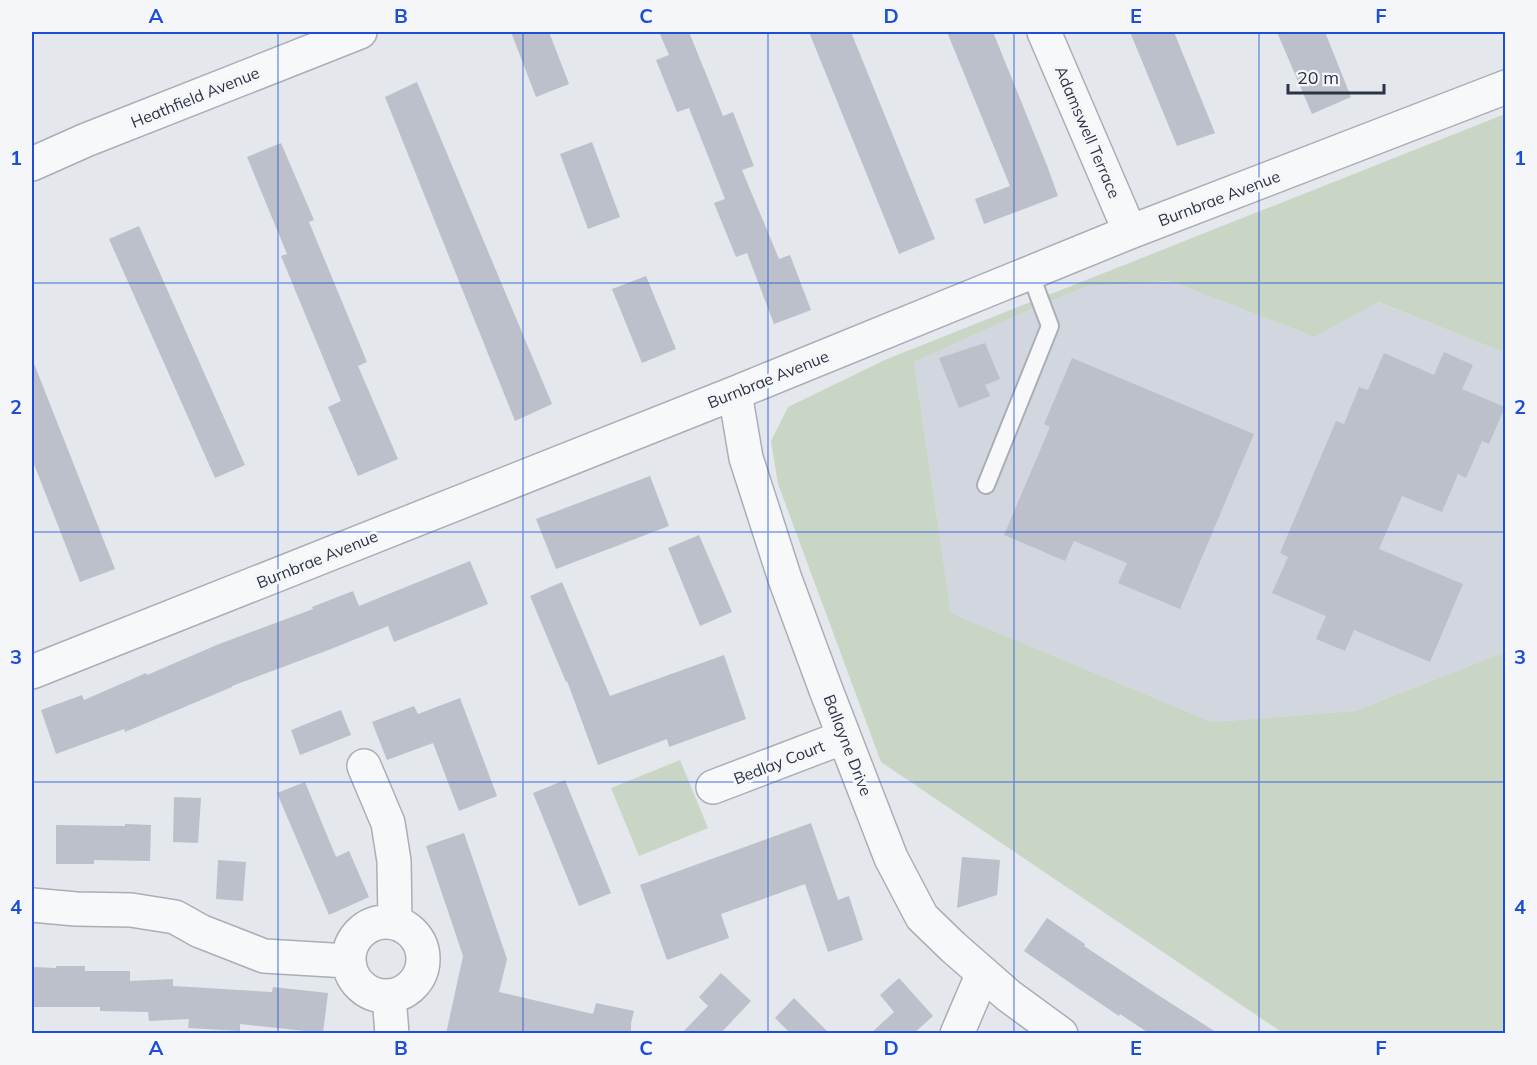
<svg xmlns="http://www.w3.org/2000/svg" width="1537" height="1065" font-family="Mulish,sans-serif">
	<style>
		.built { fill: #d2d6de }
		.green { fill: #c9d6c5 }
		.building { fill: #bbc0ca }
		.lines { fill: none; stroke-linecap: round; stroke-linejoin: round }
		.lane-casing { stroke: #a9aeb7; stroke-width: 20 }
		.street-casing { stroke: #a9aeb7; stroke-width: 36 }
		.lane { stroke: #f7f8fa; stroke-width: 16 }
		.street { stroke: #f7f8fa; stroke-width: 33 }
		.grid { fill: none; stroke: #1d4ed8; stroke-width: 1.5; stroke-opacity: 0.55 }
		.labels { text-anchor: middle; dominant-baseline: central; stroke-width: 6; stroke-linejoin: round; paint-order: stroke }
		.street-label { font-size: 16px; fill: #2b3445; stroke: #f4f6f9 }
		.neatline { fill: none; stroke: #1d4ed8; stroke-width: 2 }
		.grid-label { font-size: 20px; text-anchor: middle; font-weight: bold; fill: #1d4ed8 }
	</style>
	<rect width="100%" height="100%" fill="#e4e7ec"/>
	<path class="built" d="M 1170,281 L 1315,337 L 1377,302 L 1505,353 L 1505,652 L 1355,711 L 1212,722 L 951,613 L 914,362 L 1043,304 L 1088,286 Z"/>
	<path class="green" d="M 1505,114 L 1505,353 L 1378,302 L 1315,337 L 1170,281 L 1088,286 L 1043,304 L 914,362 L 951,613 L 1212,722 L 1355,711 L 1505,652 L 1505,1033 L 1283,1033 L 881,762 L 778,484 L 771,441 L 788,407 L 887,359 Z
		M 680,760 L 708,828 L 639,856 L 611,788 Z"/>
	<path class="building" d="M 511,32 L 549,32 L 569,84 L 536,97 Z
		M 659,32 L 689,32 L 723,116 L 733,112 L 754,166 L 742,170 L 779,259 L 790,255 L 811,310 L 774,324 L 747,253 L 736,257 L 714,203 L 725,199 L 689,108 L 677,112 L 656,60 L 669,55 Z
		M 809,32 L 851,32 L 935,239 L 899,254 Z
		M 947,32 L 993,32 L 1048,168 L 1058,196 L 984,224 L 975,199 L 1010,186 Z
		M 1130,32 L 1174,32 L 1215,133 L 1177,146 Z
		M 1277,32 L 1325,32 L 1351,97 L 1312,114 Z
		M 417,82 L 552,404 L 515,421 L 385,97 Z
		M 592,142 L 620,217 L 588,229 L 560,154 Z
		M 281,143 L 314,220 L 309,222 L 367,362 L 358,366 L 398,459 L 358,476 L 328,407 L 341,401 L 281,256 L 287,254 L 247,157 Z
		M 139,226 L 245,465 L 215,478 L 109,239 Z
		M 646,276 L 676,349 L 642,363 L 612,289 Z
		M 985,343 L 1000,379 L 985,385 L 990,396 L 959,408 L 939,358 Z
		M 1444,352 L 1473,365 L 1462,389 L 1505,407 L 1489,444 L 1482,441 L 1466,478 L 1458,474 L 1442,512 L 1402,496 L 1379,549 L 1463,584 L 1430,662 L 1354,630 L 1345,651 L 1316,639 L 1326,616 L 1272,593 L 1288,557 L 1280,553 L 1336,421 L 1344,424 L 1359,387 L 1368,390 L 1384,353 L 1434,375 Z
		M 1072,358 L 1254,434 L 1180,609 L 1118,583 L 1127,563 L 1074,541 L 1065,561 L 1004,535 L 1050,427 L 1044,424 Z
		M 33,361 L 115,569 L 80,582 L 32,459 L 32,362 Z
		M 650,476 L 669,526 L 556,569 L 536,519 Z
		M 699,535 L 732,612 L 700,626 L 668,548 Z
		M 470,561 L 488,604 L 394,642 L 388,626 L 331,649 L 232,686 L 232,687 L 125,732 L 124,729 L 56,754 L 41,710 L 82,695 L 84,700 L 146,673 L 147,675 L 219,644 L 313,609 L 312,607 L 353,591 L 359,606 Z
		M 562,582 L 610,696 L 724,655 L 746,719 L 669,747 L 667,739 L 598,765 L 567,681 L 566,682 L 530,596 Z
		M 460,698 L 497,796 L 459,811 L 433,743 L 387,760 L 372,722 L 414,706 L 418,714 Z
		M 341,710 L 351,735 L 300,755 L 291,730 Z
		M 565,780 L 611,893 L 579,906 L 533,793 Z
		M 305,782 L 336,857 L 349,851 L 369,897 L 329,915 L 277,793 Z
		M 174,797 L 201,798 L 198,843 L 173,842 Z
		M 811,823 L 838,900 L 849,896 L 863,940 L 828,952 L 805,884 L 721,914 L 729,938 L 667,960 L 640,885 Z
		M 125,824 L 151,825 L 150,861 L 94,860 L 94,864 L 56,864 L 56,825 L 125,826 Z
		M 464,833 L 507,959 L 499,992 L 593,1014 L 596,1003 L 634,1011 L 631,1023 L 631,1034 L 446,1034 L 463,956 L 426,846 Z
		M 962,857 L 1000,860 L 997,895 L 957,908 Z
		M 218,860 L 246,862 L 243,901 L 216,899 Z
		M 1047,918 L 1085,944 L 1084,946 L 1158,995 L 1219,1034 L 1150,1034 L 1120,1014 L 1119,1016 L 1079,989 L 1024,951 Z
		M 56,966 L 85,966 L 85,971 L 130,971 L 130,981 L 173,979 L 173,986 L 272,992 L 273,987 L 328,993 L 323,1033 L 240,1024 L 240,1031 L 188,1028 L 189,1019 L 149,1021 L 148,1012 L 100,1011 L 100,1007 L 32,1007 L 32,967 L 56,968 Z
		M 721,973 L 751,1001 L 720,1034 L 681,1034 L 708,1006 L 699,997 Z
		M 899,978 L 933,1016 L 913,1034 L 870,1034 L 894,1012 L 880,995 Z
		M 794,998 L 830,1034 L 791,1034 L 775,1018 Z"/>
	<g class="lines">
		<g class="lane-casing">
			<path id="lane" d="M 986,485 L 1050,326 L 1030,273"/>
		</g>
		<g class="street-casing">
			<path id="street" d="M 1044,32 L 1130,232
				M 32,164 L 86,140 L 360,32
				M 735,393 L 746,458 L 785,579 L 826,690 L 891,858 L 922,917 L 953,947 L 1009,996 L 1061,1034
				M 32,672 L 735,393 L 1130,232 L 1506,87
				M 364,766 L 388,823 L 394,861 L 395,923
				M 713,787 L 844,737
				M 32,905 L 76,909 L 131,910 L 175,917 L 200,931 L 264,956 L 348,961
				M349 959a37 37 0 1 1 74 0a37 37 0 1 1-74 0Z
				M 389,996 L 392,1034
				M 957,1034 L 983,973"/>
		</g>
		<use href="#lane" class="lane"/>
		<use href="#street" class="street"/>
	</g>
	<path class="grid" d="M 278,32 L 278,1034M 523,32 L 523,1034M 768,32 L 768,1034M 1014,32 L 1014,1034M 1259,32 L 1259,1034M 32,283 L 1506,283M 32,532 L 1506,532M 32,782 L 1506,782"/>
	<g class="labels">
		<g class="street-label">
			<text transform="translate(195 97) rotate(-22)">Heathfield Avenue</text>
			<text transform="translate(1088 132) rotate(67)">Adamswell Terrace</text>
			<text transform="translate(1219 198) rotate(-21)">Burnbrae Avenue</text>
			<text transform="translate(768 379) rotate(-22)">Burnbrae Avenue</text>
			<text transform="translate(317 559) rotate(-22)">Burnbrae Avenue</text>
			<text transform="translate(848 745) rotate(69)">Ballayne Drive</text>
			<text transform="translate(779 762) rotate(-21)">Bedlay Court</text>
		</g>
	</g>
	<rect width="1537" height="1065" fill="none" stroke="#f4f6f9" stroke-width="66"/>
	<path d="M1288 84v9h96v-9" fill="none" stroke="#2b3445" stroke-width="3"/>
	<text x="1297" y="84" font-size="18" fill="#2b3445" stroke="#f4f6f9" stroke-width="4.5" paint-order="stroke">20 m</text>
	<rect x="33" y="33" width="1471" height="999" class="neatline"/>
	<g class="grid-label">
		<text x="156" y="23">A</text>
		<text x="401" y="23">B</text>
		<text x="646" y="23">C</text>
		<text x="891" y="23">D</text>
		<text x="1136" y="23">E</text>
		<text x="1381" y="23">F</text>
		<text x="16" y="165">1</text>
		<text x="1520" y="165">1</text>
		<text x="16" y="414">2</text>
		<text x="1520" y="414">2</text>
		<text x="16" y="664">3</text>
		<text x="1520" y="664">3</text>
		<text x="16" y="914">4</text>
		<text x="1520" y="914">4</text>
		<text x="156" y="1055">A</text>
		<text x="401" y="1055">B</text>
		<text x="646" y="1055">C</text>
		<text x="891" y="1055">D</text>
		<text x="1136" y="1055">E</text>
		<text x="1381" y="1055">F</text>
	</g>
</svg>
